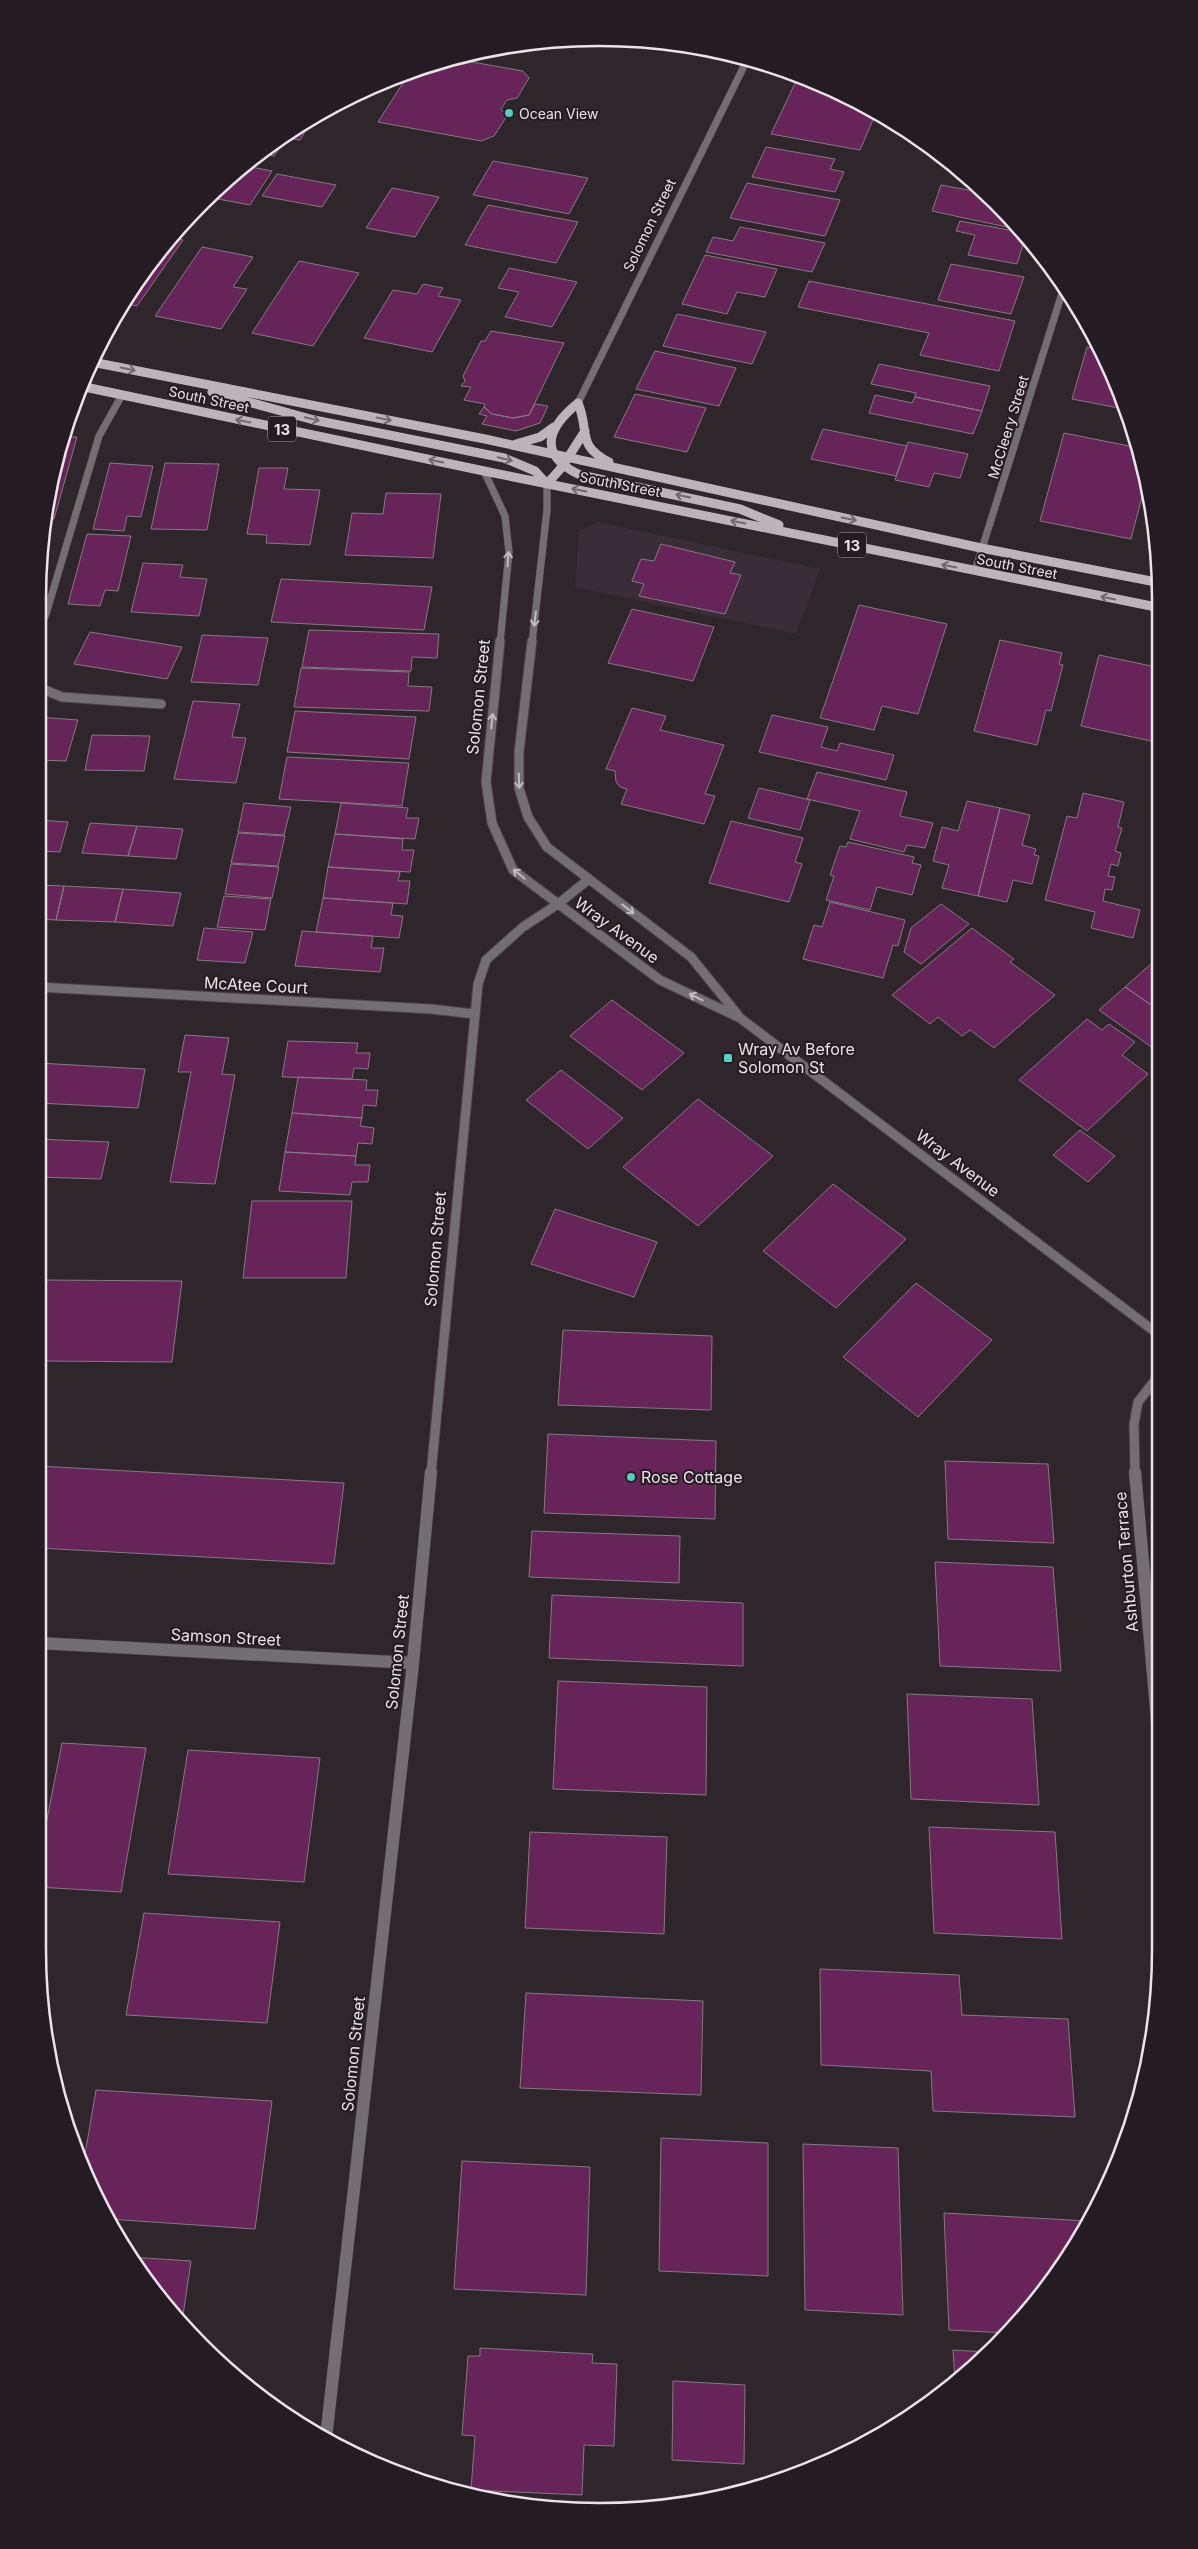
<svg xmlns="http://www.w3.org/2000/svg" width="1198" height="2549" font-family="Inter,sans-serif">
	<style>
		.built { fill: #3b2d37 }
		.building { fill: #672459; stroke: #847a81 }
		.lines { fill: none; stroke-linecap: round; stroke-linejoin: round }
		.minor-far2-casing { stroke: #484145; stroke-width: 8 }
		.minor-far1-casing { stroke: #484145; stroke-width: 11 }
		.minor-casing { stroke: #484145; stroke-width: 13 }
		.tertiary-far1-casing { stroke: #484145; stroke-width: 8 }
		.tertiary-casing { stroke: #484145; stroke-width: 11 }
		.primary-casing { stroke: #484145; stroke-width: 9 }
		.minor-far2 { stroke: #736e71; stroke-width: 7 }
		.minor-far1 { stroke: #736e71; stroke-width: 9 }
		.minor { stroke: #736e71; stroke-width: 12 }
		.tertiary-far1 { stroke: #736e71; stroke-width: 7 }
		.tertiary { stroke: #736e71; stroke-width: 9 }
		.primary { stroke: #bdb4ba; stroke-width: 9 }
		.oneway { stroke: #70686e }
		.oneway2 { stroke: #c0bbbe }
		.poi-dot { fill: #56cec3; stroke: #241c22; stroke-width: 2 }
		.labels { text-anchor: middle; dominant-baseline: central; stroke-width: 4; stroke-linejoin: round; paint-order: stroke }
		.far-poi-label { font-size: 14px; fill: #eae4e8; stroke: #241c22; text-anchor: start }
		.far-street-label { font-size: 14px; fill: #eae4e8; stroke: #241c22 }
		.shield { fill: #241c22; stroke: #afa8ad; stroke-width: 1 }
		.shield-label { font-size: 15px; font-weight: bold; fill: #eae4e8 }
		.street-label { font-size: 16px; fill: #eae4e8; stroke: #241c22 }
		.poi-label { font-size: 16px; fill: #eae4e8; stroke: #241c22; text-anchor: start }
		.rim { fill: none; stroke: #eae4e8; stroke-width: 2.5 }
	</style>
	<rect width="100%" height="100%" fill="#2e262b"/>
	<path class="built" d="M 598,522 L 820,569 L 796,634 L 575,587 L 579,531 Z"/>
	<path class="building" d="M 455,59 L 523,71 L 529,78 L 517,98 L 507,100 L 501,109 L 507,116 L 494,136 L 481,141 L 378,122 L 410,72 Z
		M 797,79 L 818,82 L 875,115 L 860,150 L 771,134 Z
		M 341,104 L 332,115 L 322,113 Z
		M 298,126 L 307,128 L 300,140 L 287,138 L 274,156 L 261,153 Z
		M 766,147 L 835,159 L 830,169 L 844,172 L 835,192 L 752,177 Z
		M 493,161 L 588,178 L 569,214 L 473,195 Z
		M 246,166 L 272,171 L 250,205 L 208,197 Z
		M 277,174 L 336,185 L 322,207 L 262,196 Z
		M 747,183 L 840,200 L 825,236 L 730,218 Z
		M 941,185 L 979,192 L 1016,229 L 932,211 Z
		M 392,188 L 439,197 L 415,237 L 366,228 Z
		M 488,205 L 578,222 L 556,263 L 465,245 Z
		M 960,221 L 1020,232 L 1025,238 L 1017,264 L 968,255 L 975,235 L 956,231 Z
		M 740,227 L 794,237 L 825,243 L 812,272 L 706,252 L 713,237 L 733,241 Z
		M 173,238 L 183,240 L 137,306 L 123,303 L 132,287 Z
		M 202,247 L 253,257 L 233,287 L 247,289 L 221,329 L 155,316 Z
		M 705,255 L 777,269 L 765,297 L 737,292 L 727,314 L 682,304 Z
		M 299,261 L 359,273 L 313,346 L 252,333 Z
		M 951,264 L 1024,277 L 1011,314 L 938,300 Z
		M 509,268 L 577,282 L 552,327 L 505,317 L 519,292 L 498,288 Z
		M 809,281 L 1015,321 L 999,371 L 920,355 L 929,333 L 798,307 Z
		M 423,284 L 443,288 L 438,296 L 461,300 L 432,352 L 364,338 L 393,290 L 417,294 Z
		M 677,314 L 766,332 L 752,364 L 663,346 Z
		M 491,331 L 564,343 L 529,415 L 513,418 L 492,414 L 484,407 L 485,404 L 464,400 L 471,387 L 461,386 L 465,381 L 463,376 L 481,341 L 485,341 Z
		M 1087,347 L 1098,349 L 1118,384 L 1124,409 L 1072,399 Z
		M 655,351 L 736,368 L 719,406 L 636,389 Z
		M 879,364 L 990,386 L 982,411 L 915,397 L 916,393 L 871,384 Z
		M 635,394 L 706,408 L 687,452 L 614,437 Z
		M 875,395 L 912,403 L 915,397 L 982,411 L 973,434 L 869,413 Z
		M 535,404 L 548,406 L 540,423 L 516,431 L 482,424 L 487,416 L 479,414 L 484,407 L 492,414 L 513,418 L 529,415 Z
		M 823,429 L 907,446 L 896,476 L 811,459 Z
		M 1064,433 L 1134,447 L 1145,485 L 1131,539 L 1040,521 Z
		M 64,437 L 77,437 L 54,519 L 45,519 L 48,489 Z
		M 908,442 L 968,454 L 960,478 L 934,473 L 929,487 L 895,480 Z
		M 110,463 L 153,466 L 141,517 L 127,516 L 124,531 L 93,529 Z
		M 165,463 L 219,464 L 207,530 L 151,529 Z
		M 259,468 L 288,468 L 284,489 L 320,490 L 310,545 L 266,543 L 267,535 L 247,534 Z
		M 386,493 L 441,494 L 433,558 L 345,555 L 352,513 L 383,514 Z
		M 87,534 L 131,536 L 118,591 L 105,590 L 100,606 L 68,604 Z
		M 661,544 L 735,562 L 730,573 L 741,575 L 725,614 L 639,596 L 644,584 L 632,581 L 641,559 L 654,561 Z
		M 143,563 L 183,565 L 180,577 L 207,579 L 199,616 L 131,612 Z
		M 281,579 L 432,587 L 424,630 L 271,622 Z
		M 859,605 L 947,624 L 918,714 L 882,706 L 874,730 L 820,718 Z
		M 632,609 L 714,627 L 693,681 L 608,663 Z
		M 309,630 L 439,634 L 437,658 L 412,657 L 411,671 L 302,667 Z
		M 90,632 L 182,647 L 167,679 L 74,664 Z
		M 202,635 L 268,638 L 258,685 L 191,682 Z
		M 1000,640 L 1062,653 L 1059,664 L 1063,665 L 1051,711 L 1046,710 L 1037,745 L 974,731 Z
		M 1099,655 L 1156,667 L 1156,742 L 1081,726 Z
		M 301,668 L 409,672 L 408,686 L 432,687 L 429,711 L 294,707 Z
		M 193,701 L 240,704 L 232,737 L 246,738 L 236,783 L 174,779 Z
		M 632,708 L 666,716 L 660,730 L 724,745 L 705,794 L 715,796 L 704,824 L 621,804 L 627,789 L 620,787 L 616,782 L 615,771 L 606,769 Z
		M 295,711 L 416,717 L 409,759 L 287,752 Z
		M 772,715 L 828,727 L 821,747 L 837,751 L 840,743 L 894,755 L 886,780 L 759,752 Z
		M 38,717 L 78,720 L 66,761 L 38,760 Z
		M 92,735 L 150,736 L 144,771 L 85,770 Z
		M 287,757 L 409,763 L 402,806 L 279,799 Z
		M 817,772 L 907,792 L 900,816 L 933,823 L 925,848 L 907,845 L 904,852 L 850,839 L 860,811 L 807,799 Z
		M 759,788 L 810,800 L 800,830 L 748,818 Z
		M 1083,793 L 1124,802 L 1118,827 L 1122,828 L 1115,851 L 1121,853 L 1118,866 L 1111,864 L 1108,876 L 1115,877 L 1112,890 L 1105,889 L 1103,901 L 1140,910 L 1133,938 L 1091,928 L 1095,912 L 1045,900 L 1067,816 L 1077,818 Z
		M 967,801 L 1000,808 L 978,896 L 942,888 L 949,865 L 933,861 L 942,827 L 958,831 Z
		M 244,803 L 291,807 L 284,835 L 238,832 Z
		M 341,803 L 408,808 L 406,818 L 419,818 L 415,839 L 335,834 Z
		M 1000,808 L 1030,815 L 1022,845 L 1036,849 L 1034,855 L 1039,856 L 1032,884 L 1013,880 L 1007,902 L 978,896 Z
		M 38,820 L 68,822 L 60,852 L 38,851 Z
		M 731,821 L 803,838 L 795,862 L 802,864 L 789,902 L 709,883 Z
		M 90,823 L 137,826 L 128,856 L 82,853 Z
		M 137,826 L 183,829 L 176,859 L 128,856 Z
		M 238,833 L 285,836 L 278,866 L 231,863 Z
		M 335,834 L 403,839 L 402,850 L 414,850 L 410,872 L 328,867 Z
		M 848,842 L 914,857 L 912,863 L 921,865 L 912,895 L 877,887 L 870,910 L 826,900 L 834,876 L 830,875 L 840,846 L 846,847 Z
		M 231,864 L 279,867 L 272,898 L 225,894 Z
		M 328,867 L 400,872 L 398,881 L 410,881 L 407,904 L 323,898 Z
		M 38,885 L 64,886 L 56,920 L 38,919 Z
		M 64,886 L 123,889 L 115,922 L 56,920 Z
		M 123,889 L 181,893 L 173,926 L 115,922 Z
		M 224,896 L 271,899 L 265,930 L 217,927 Z
		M 323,898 L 393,903 L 391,915 L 403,916 L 399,938 L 316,932 Z
		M 830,902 L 905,920 L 898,946 L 893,945 L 883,978 L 803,959 L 814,925 L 822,927 Z
		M 941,904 L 969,924 L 921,964 L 904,952 L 911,928 Z
		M 204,928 L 253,932 L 245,963 L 197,960 Z
		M 972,928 L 1014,959 L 1010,962 L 1055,995 L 994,1048 L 970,1030 L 962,1036 L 938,1017 L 930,1024 L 892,995 Z
		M 302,931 L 373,936 L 371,948 L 384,948 L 380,972 L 295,966 Z
		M 1153,962 L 1157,965 L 1157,1009 L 1125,987 Z
		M 1125,987 L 1157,1009 L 1157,1051 L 1099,1010 Z
		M 612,1000 L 684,1053 L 642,1090 L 570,1036 Z
		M 1087,1019 L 1102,1030 L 1109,1024 L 1135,1042 L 1122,1055 L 1148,1074 L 1087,1131 L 1019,1080 Z
		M 185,1035 L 229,1038 L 222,1074 L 235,1075 L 215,1184 L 170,1182 L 191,1072 L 178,1072 Z
		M 288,1041 L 358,1043 L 356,1053 L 370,1053 L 368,1069 L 354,1068 L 352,1079 L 282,1077 Z
		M 38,1063 L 145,1069 L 138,1108 L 38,1103 Z
		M 561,1070 L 623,1118 L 588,1149 L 526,1100 Z
		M 298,1077 L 367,1080 L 366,1090 L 378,1090 L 376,1106 L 363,1105 L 362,1118 L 292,1113 Z
		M 698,1099 L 773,1156 L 698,1226 L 623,1167 Z
		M 292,1113 L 362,1118 L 360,1126 L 374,1128 L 372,1144 L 358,1143 L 356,1156 L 285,1152 Z
		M 1080,1130 L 1115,1156 L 1088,1182 L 1053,1155 Z
		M 38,1139 L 109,1142 L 101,1179 L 38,1177 Z
		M 285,1152 L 356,1156 L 355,1165 L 370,1165 L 368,1182 L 352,1182 L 350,1195 L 279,1191 Z
		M 833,1184 L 906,1239 L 836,1308 L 763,1251 Z
		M 252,1201 L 352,1201 L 346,1278 L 243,1278 Z
		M 555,1209 L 657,1242 L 634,1297 L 531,1264 Z
		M 42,1280 L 182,1281 L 172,1362 L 38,1361 L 38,1306 Z
		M 916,1283 L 992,1340 L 918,1417 L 843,1357 Z
		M 563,1330 L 712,1336 L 711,1410 L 558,1405 Z
		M 548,1434 L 716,1441 L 715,1519 L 544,1513 Z
		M 945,1461 L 1048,1464 L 1054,1543 L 948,1539 Z
		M 38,1466 L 344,1483 L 334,1564 L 38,1548 Z
		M 532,1531 L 680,1536 L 679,1583 L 529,1577 Z
		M 935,1562 L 1053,1567 L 1061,1671 L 940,1666 Z
		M 552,1595 L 743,1603 L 743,1666 L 549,1658 Z
		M 558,1681 L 707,1687 L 706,1795 L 553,1789 Z
		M 907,1694 L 1032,1699 L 1039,1805 L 911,1799 Z
		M 62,1743 L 146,1748 L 121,1892 L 38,1887 L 38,1865 Z
		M 188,1750 L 320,1758 L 304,1882 L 168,1874 Z
		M 929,1827 L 1055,1832 L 1062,1939 L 934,1933 Z
		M 530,1832 L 667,1837 L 664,1934 L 525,1928 Z
		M 144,1913 L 280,1922 L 267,2023 L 126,2015 Z
		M 820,1969 L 959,1975 L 962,2015 L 1068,2019 L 1075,2117 L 933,2111 L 931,2071 L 821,2065 Z
		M 526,1993 L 703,2001 L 701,2095 L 520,2088 Z
		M 96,2090 L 272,2101 L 255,2229 L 108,2219 L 83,2166 Z
		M 661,2138 L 768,2143 L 768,2276 L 659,2271 Z
		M 803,2144 L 898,2148 L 903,2315 L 805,2310 Z
		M 462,2161 L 590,2167 L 586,2295 L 454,2289 Z
		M 944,2213 L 1088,2221 L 1066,2262 L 1021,2320 L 1007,2333 L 949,2330 Z
		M 130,2257 L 191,2261 L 182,2322 L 154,2292 Z
		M 480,2348 L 593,2354 L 592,2363 L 617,2364 L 614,2446 L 584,2445 L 582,2495 L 471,2490 L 475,2436 L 462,2435 L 468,2356 L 480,2356 Z
		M 953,2350 L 987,2352 L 955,2382 Z
		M 673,2381 L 745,2385 L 744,2464 L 672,2460 Z
		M 481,2498 L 646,2506 L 646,2508 L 563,2510 Z"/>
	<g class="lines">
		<g class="minor-far2-casing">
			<path id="minor-far2" d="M 578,403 L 747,60
				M 975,571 L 1063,290
				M 38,632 L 46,614 L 99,436 L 122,395"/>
		</g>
		<g class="minor-far1-casing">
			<path id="minor-far1" d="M 38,687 L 62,697 L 161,704
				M 38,987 L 431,1009 L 474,1014
				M 431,1474 L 478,984 L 486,960 L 523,927 L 558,904 L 589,879
				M 1135,1474 L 1134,1424 L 1138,1402 L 1159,1375"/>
		</g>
		<g class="minor-casing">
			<path id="minor" d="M 1135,1472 L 1160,1754
				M 38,1643 L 413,1663
				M 326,2438 L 413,1663 L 431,1472"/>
		</g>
		<g class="tertiary-far1-casing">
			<path id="tertiary-far1" d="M 484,471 L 505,516 L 509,552 L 500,643
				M 532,643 L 547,510 L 547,484"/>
		</g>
		<g class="tertiary-casing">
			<path id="tertiary" d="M 500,641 L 486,782 L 492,823 L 513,870 L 660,980 L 740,1018 L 1158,1334
				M 532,641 L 519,752 L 519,788 L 528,817 L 547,847 L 691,957 L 738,1015"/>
		</g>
		<g class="primary-casing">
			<path id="primary" d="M 92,362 L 485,439 L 981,548 L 1156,582
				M 80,386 L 484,471 L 1156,607
				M 212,392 L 314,420 L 504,458 L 535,471 L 547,484
				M 516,444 L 540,437 L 554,427
				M 609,462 C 576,445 590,432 578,403 C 546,429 538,455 580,475 L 740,509 L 779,525
				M 547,484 L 562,467 L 585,431"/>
		</g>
		<use href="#minor-far2" class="minor-far2"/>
		<use href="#minor-far1" class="minor-far1"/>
		<use href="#minor" class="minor"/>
		<use href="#tertiary-far1" class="tertiary-far1"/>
		<use href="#tertiary" class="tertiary"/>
		<use href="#primary" class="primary"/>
	</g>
	<defs><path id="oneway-shaft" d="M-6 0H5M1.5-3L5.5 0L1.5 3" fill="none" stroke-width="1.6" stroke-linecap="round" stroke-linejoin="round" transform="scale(1.25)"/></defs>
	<g class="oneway">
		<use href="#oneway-shaft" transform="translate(128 369) rotate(11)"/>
		<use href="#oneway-shaft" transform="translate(312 419) rotate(13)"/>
		<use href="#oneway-shaft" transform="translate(384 419) rotate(11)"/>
		<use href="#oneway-shaft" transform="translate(243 421) rotate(-168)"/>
		<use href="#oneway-shaft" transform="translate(505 459) rotate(14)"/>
		<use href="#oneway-shaft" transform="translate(436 461) rotate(-168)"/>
		<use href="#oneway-shaft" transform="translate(579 490) rotate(-169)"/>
		<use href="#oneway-shaft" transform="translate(683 496) rotate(-169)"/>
		<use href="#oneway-shaft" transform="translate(849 519) rotate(12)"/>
		<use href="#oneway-shaft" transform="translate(738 522) rotate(-169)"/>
		<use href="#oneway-shaft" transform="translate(949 566) rotate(-168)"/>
		<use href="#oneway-shaft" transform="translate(1108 598) rotate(-169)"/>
	</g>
	<g class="oneway2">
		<use href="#oneway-shaft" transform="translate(508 559) rotate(-86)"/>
		<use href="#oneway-shaft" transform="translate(535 619) rotate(97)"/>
		<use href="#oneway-shaft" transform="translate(492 721) rotate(-84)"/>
		<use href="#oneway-shaft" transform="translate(519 781) rotate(88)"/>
		<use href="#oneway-shaft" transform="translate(519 874) rotate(-141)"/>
		<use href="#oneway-shaft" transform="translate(628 909) rotate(38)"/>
		<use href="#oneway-shaft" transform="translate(696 997) rotate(-154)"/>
	</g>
	<g class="poi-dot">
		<circle cx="509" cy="113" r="5"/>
		<rect x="723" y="1053" width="10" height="10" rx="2.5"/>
		<circle cx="631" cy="1477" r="5"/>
	</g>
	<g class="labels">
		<g class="far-poi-label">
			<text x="519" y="113">Ocean View</text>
		</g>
		<g class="far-street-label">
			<text transform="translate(649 225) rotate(-64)">Solomon Street</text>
			<text transform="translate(209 399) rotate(12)">South Street</text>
			<text transform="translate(1008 427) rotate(-73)">McCleery Street</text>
			<text transform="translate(620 484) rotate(11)">South Street</text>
			<text transform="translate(1017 566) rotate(11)">South Street</text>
		</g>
		<g class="shield">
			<rect x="268" y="416.5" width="28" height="25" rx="4"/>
			<rect x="838" y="532.5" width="28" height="25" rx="4"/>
		</g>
		<g class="shield-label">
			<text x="282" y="429">13</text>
			<text x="852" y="545">13</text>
		</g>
		<g class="street-label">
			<text transform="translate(478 697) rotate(-84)">Solomon Street</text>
			<text transform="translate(617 930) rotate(36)">Wray Avenue</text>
			<text transform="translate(256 985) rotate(3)">McAtee Court</text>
			<text transform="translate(958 1163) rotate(37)">Wray Avenue</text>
			<text transform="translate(435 1249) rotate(-85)">Solomon Street</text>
			<text transform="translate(1126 1562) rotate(-95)">Ashburton Terrace</text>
			<text transform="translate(226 1637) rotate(3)">Samson Street</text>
			<text transform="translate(397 1652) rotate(-84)">Solomon Street</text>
			<text transform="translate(353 2054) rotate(-84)">Solomon Street</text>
		</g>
		<g class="poi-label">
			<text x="738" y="1049">Wray Av Before<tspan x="738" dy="18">Solomon St</tspan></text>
			<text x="641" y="1477">Rose Cottage</text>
		</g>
	</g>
	<path d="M0 0H1198V2549H0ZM599 46H599A553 553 0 0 1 1152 599V1950A553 553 0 0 1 599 2503H599A553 553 0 0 1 46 1950V599A553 553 0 0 1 599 46Z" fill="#241c22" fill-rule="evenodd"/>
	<path class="rim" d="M599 46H599A553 553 0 0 1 1152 599V1950A553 553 0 0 1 599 2503H599A553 553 0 0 1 46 1950V599A553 553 0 0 1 599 46Z"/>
</svg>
